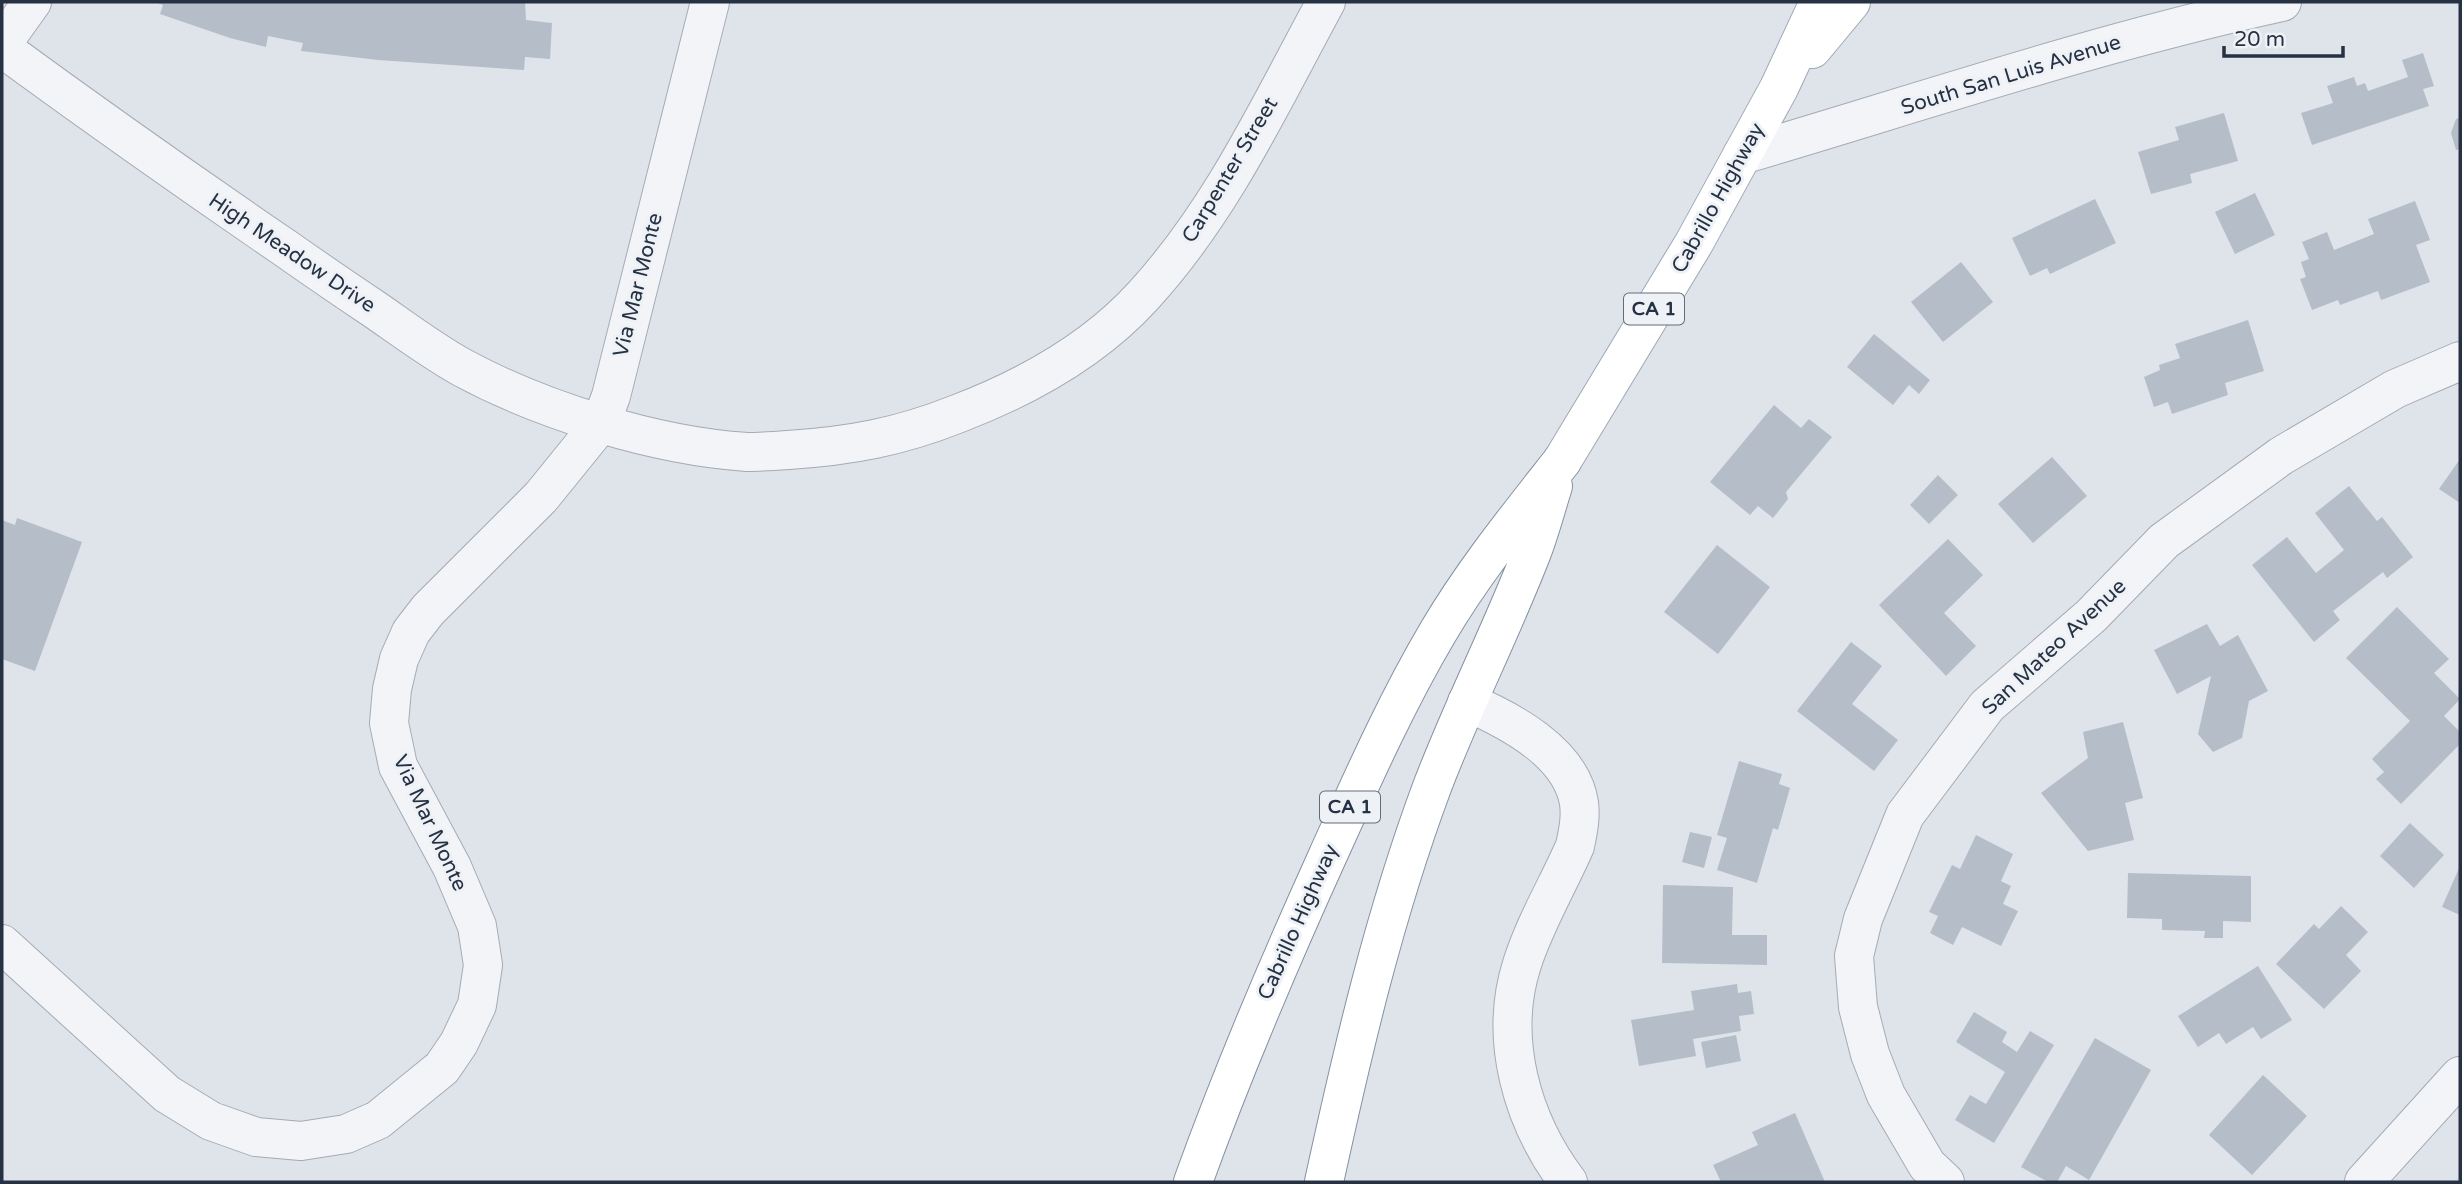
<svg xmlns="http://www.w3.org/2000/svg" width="2462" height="1184" font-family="'Varela Round',sans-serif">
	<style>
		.building { fill: #b5bdc8 }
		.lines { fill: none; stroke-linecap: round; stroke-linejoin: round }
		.minor-casing { stroke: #a4abb5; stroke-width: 40 }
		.major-casing { stroke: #9da8b7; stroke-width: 40 }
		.highway-casing { stroke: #8491a2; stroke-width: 40 }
		.minor { stroke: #f2f4f8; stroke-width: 38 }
		.major { stroke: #fff; stroke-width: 38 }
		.highway { stroke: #fff; stroke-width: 38 }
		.labels { text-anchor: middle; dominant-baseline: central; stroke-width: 6; stroke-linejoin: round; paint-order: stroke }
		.shield { fill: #eef2f7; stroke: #626c79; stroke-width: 2 }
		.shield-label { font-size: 19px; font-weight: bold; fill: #263243 }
		.street-label { font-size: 21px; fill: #263243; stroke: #eef2f7 }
	</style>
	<rect width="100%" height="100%" fill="#dfe4ea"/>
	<path class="building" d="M 155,2 L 525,2 L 526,20 L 552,23 L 550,59 L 525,57 L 524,70 L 378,60 L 301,51 L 303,43 L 268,36 L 266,47 L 230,38 L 160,14 L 163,5 Z
		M 2423,53 L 2434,86 L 2423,89 L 2429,106 L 2312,145 L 2301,113 L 2333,103 L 2327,86 L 2354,77 L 2357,86 L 2365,83 L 2368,91 L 2408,77 L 2402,60 Z
		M 2224,113 L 2238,161 L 2190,174 L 2192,183 L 2151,194 L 2138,152 L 2179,140 L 2175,127 Z
		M 2460,118 L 2460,149 L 2456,150 L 2451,133 L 2456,119 Z
		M 2255,193 L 2275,235 L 2235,254 L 2215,212 Z
		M 2095,199 L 2116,243 L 2050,274 L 2047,268 L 2030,276 L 2012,238 Z
		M 2415,201 L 2430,240 L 2416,245 L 2430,282 L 2381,300 L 2378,291 L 2340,305 L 2338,300 L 2312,310 L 2300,279 L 2306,277 L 2301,262 L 2309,259 L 2302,242 L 2327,232 L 2334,250 L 2374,234 L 2368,219 Z
		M 1961,262 L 1993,302 L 1943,342 L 1911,302 Z
		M 2248,320 L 2264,371 L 2225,383 L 2228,395 L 2172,414 L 2168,402 L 2154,407 L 2144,377 L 2160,370 L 2159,365 L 2180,358 L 2175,344 Z
		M 1874,334 L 1930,380 L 1919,394 L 1909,385 L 1893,405 L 1847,367 Z
		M 1774,405 L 1801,428 L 1809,419 L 1832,437 L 1786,492 L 1788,499 L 1773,518 L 1758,506 L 1750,515 L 1710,482 Z
		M 2052,457 L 2087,496 L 2033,543 L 1998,504 Z
		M 2460,459 L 2460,503 L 2439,489 Z
		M 1938,475 L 1958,495 L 1929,524 L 1910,505 Z
		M 2349,486 L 2377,521 L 2382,517 L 2413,557 L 2387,578 L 2383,572 L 2333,611 L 2340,620 L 2314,642 L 2252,565 L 2287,537 L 2316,573 L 2344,550 L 2315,513 Z
		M 17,518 L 82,542 L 35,671 L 2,659 L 2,520 L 15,525 Z
		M 1948,539 L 1983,575 L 1944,613 L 1976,646 L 1946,676 L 1879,605 Z
		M 1717,545 L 1770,587 L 1718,654 L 1664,612 Z
		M 2397,607 L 2449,659 L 2434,673 L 2460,699 L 2444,716 L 2460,732 L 2460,744 L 2401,804 L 2376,779 L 2384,772 L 2372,759 L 2410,721 L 2346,658 Z
		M 2207,624 L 2220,646 L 2238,635 L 2268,691 L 2249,701 L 2242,738 L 2213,752 L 2198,734 L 2211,676 L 2177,694 L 2154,650 Z
		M 1851,642 L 1882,666 L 1852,704 L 1898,740 L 1874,771 L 1797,711 Z
		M 2123,722 L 2143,798 L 2125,803 L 2134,840 L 2088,851 L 2041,793 L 2088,758 L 2083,732 Z
		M 1739,761 L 1782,774 L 1779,784 L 1790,788 L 1778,830 L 1773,828 L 1757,883 L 1717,870 L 1727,838 L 1717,835 Z
		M 2410,823 L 2444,855 L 2414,888 L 2380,856 Z
		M 1690,832 L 1712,837 L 1704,868 L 1682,862 Z
		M 1976,835 L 2013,854 L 2001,881 L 2011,886 L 2003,904 L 2018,911 L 2001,946 L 1962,927 L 1953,945 L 1930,933 L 1938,916 L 1929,912 L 1952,865 L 1960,869 Z
		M 2460,866 L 2460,915 L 2442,907 Z
		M 2128,873 L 2251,876 L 2251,922 L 2223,921 L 2223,938 L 2204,938 L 2205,931 L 2162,930 L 2162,919 L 2127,918 Z
		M 1663,885 L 1733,887 L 1732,935 L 1767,935 L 1767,965 L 1662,963 Z
		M 2341,906 L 2368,932 L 2346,955 L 2361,971 L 2324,1009 L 2276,964 L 2314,924 L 2319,929 Z
		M 2258,966 L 2292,1020 L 2261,1039 L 2253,1027 L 2226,1044 L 2219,1033 L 2198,1047 L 2178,1016 Z
		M 1737,984 L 1738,993 L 1751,991 L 1754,1014 L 1739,1016 L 1741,1031 L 1693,1039 L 1696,1056 L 1639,1066 L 1631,1020 L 1694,1010 L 1691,991 Z
		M 1974,1012 L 2007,1032 L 2002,1042 L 2017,1052 L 2030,1031 L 2054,1045 L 1994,1143 L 1955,1120 L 1970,1095 L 1986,1104 L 2005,1072 L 1956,1042 Z
		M 1736,1035 L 1741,1061 L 1706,1068 L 1701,1042 Z
		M 2095,1038 L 2151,1070 L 2089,1180 L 2066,1166 L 2057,1182 L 2048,1182 L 2021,1167 Z
		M 2263,1075 L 2307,1116 L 2252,1175 L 2209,1135 Z
		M 1795,1113 L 1825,1182 L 1721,1182 L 1713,1165 L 1758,1145 L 1752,1132 Z"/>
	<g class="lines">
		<g class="minor-casing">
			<path id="minor" d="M 2,44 L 32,2
				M 2,48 C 95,116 190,183 285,248 C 315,269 344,289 374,309 C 403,329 432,351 463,368 C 543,411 656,446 747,452 C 760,452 774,451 788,450 C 850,446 899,437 957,414 C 1025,388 1093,351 1143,296 C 1222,210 1271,103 1326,2
				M 1742,155 C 1921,102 2099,42 2282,2
				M 1467,702 C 1509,720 1571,752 1579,803 C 1581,818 1578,831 1575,846 C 1558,885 1535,923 1522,964 C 1498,1039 1522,1121 1568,1182
				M 2,944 L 167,1094 L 211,1121 L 256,1137 L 301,1141 L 346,1134 L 378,1120 L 442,1068 L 459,1043 L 477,1005 L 483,965 L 477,926 L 452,867 L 398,766 L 389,723 L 392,689 L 399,659 L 411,632 L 428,610 L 541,497 L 601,423 L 611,396 L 710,2
				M 1945,1182 L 1927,1165 L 1886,1095 L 1870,1054 L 1858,1007 L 1854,956 L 1863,919 L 1905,815 L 1987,706 L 2091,616 L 2164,541 L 2281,456 L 2395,389 L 2460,361
				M 2364,1182 L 2460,1076"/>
		</g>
		<g class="major-casing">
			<path id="major" d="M 1812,49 L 1851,2
				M 1562,461 L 1694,243 L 1779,88 L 1819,2"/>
		</g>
		<g class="highway-casing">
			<path id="highway" d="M 1193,1182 C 1233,1071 1279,963 1328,855 C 1362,780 1396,703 1438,632 C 1474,571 1518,517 1562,461
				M 1324,1182 C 1353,1049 1384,916 1432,787 C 1462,708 1501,632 1532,552 C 1540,531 1546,508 1553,486"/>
		</g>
		<use href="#minor" class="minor"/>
		<use href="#major" class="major"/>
		<use href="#highway" class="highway"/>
	</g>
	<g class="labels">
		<g class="shield">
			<rect x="1624" y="293.5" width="60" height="31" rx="5"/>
			<rect x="1320" y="791.5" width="60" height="31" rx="5"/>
		</g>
		<g class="shield-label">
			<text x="1654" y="309">CA 1</text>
			<text x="1350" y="807">CA 1</text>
		</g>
		<g class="street-label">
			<text transform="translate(2011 75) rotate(-17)">South San Luis Avenue</text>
			<text transform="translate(1230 170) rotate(-59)">Carpenter Street</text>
			<text transform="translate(1718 198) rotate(-61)">Cabrillo Highway</text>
			<text transform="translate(292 253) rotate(34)">High Meadow Drive</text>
			<text transform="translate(638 285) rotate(-76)">Via Mar Monte</text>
			<text transform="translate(2054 647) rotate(-43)">San Mateo Avenue</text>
			<text transform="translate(430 823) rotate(65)">Via Mar Monte</text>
			<text transform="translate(1298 922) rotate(-66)">Cabrillo Highway</text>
		</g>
	</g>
	<rect width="2462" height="1184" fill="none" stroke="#263243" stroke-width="7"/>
	<path d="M2224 46v10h119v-10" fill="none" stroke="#263243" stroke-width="3.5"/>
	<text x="2234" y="46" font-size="21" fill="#263243" stroke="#eef2f7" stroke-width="5" paint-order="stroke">20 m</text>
</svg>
